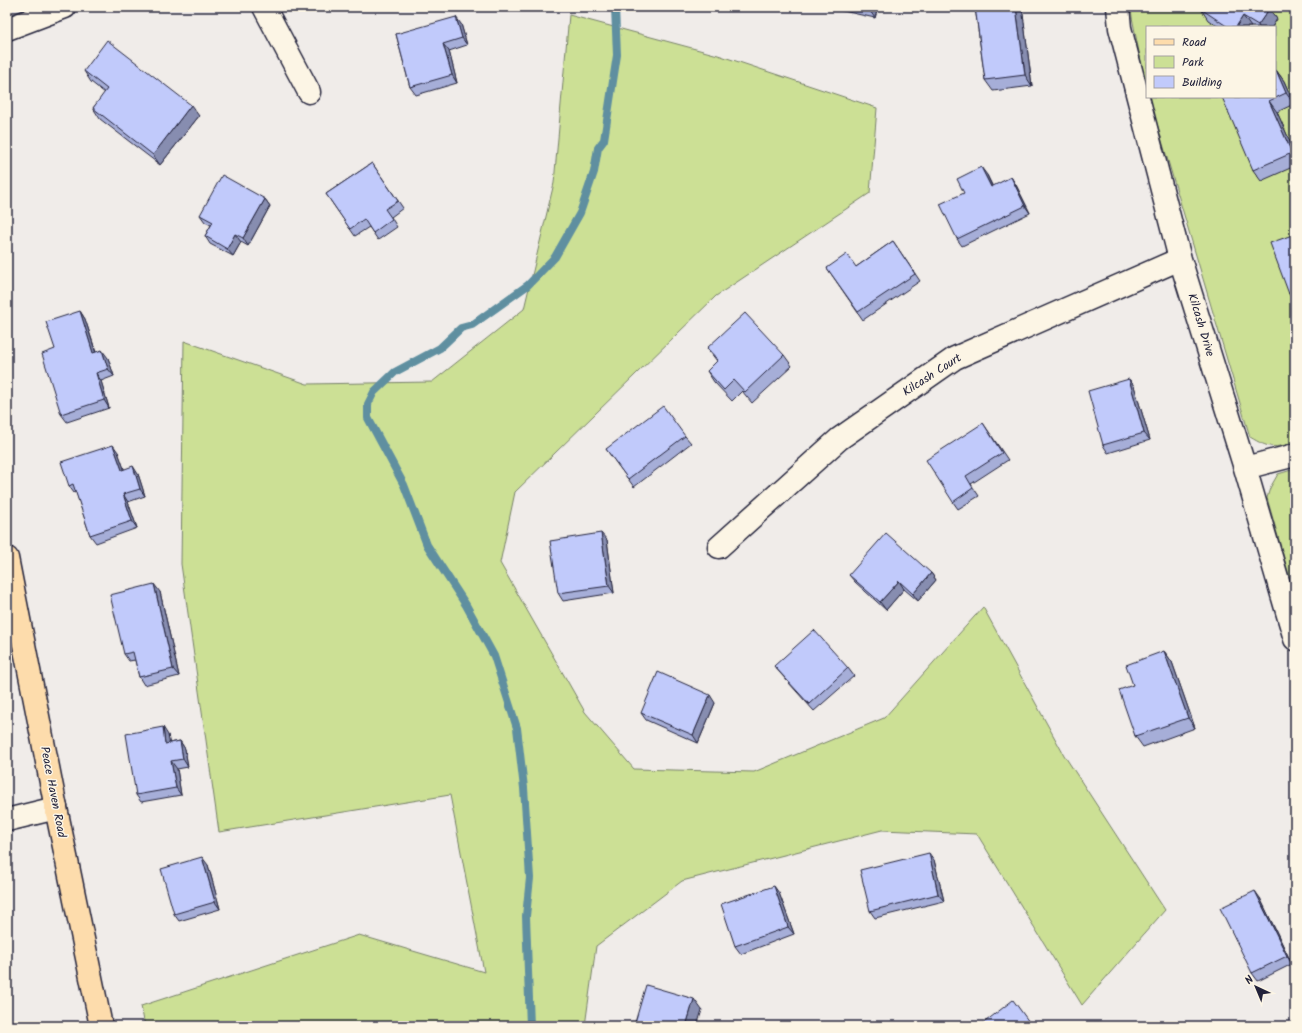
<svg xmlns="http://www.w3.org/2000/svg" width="1302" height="1033" font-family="Kalam,sans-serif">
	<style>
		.green { fill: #cce095; stroke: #778168 }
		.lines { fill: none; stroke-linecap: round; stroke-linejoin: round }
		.stream { stroke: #5f8fa0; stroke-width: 8 }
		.minor-casing { stroke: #22223b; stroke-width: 25 }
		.major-casing { stroke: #22223b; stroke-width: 25 }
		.minor { stroke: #fcf5e5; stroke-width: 22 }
		.major { stroke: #fddcac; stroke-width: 22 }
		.wall { fill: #a6aed8; stroke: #22223b }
		.shaded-wall { fill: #878db0; stroke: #22223b }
		.building { fill: #c1cafb; stroke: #22223b }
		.labels { text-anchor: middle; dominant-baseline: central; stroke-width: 3; stroke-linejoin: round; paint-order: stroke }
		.street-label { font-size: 12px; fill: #22223b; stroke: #fcf5e5 }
	</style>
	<rect width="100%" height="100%" fill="#f0ece9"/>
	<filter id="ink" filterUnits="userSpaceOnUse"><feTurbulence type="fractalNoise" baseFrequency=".025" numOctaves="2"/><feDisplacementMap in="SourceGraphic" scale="8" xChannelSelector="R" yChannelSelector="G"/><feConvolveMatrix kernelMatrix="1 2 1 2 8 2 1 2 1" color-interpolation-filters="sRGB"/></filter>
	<g filter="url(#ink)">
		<path class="green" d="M 1131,7 L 1295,7 L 1295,443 C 1273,448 1270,449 1250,437 L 1149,97 L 1275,97 L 1275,27 L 1147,27 L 1147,92 L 1132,17 Z
			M 569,15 L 718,55 L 877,108 L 870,193 L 716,296 L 515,492 L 500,563 L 585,712 L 634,769 L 754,772 L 884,718 L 983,607 L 1064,755 L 1165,910 L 1082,1005 L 977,834 L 882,830 L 682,881 L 596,946 L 585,1026 L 145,1026 L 141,1006 L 359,935 L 484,972 L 450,795 L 219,832 L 181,564 L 184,341 L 307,384 L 432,382 L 524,309 L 554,183 Z
			M 1295,469 L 1295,596 L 1267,498 L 1270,488 L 1278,474 Z"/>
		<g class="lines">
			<path class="stream" d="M 530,1026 L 526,916 L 530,878 L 524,788 L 517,728 L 494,656 L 466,605 L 427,545 L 404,485 L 368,418 L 368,404 L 374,392 L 395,372 L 440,348 L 461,328 L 472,325 L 528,285 L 555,257 L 580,213 L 594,172 L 598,148 L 604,140 L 617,55 L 615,7"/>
			<g class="minor-casing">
				<path id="minor" d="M 264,7 L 309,92
					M 1118,7 L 1120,28 L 1180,259 L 1245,468 L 1295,639
					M 7,29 L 65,7
					M 1245,468 L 1295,455
					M 719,547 L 839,439 L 955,358 L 1180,259
					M 7,820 L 56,808"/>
			</g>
			<g class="major-casing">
				<path id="major" d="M 7,558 L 56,808 L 101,1026"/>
			</g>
			<use href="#minor" class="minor"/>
			<use href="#major" class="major"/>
		</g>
		<path class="wall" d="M 825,7 L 878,7 L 875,18 Z
			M 975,7 L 1022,7 L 1032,86 L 993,91 L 985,80 Z
			M 1201,9 L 1269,9 L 1277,19 L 1272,27 L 1219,27 L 1208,20 Z
			M 461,24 L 467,45 L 449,51 L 457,83 L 416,95 L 410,87 L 396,34 Z
			M 1276,70 L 1284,81 L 1294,104 L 1277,112 L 1295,153 L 1295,166 L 1261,181 L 1253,170 Z
			M 84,71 L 199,116 L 160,165 L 100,119 L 93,108 L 105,93 L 91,82 Z
			M 372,163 L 403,208 L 391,217 L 397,227 L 378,240 L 369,227 L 355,236 L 326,194 Z
			M 987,175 L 993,187 L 1011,177 L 1016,185 L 1030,213 L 962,246 L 957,239 L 964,193 Z
			M 265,199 L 270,206 L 248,246 L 241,242 L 233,256 L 210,244 L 205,236 L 211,225 L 205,222 L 200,215 Z
			M 1295,234 L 1295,301 L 1294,301 L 1289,294 Z
			M 893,241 L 920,281 L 863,320 L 827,268 L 856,267 Z
			M 80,311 L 85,319 L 96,352 L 108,358 L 114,376 L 101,381 L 109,408 L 67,422 L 61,414 L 55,349 Z
			M 707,348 L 784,355 L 792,366 L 752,403 L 742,391 L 732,401 L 714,382 L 707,371 L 717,361 Z
			M 1129,379 L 1134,386 L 1150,440 L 1108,453 L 1103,445 Z
			M 983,423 L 1008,460 L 971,484 L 979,496 L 958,509 L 953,502 Z
			M 685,436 L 691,443 L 634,487 L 606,449 Z
			M 118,452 L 124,469 L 138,474 L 145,496 L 128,502 L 137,528 L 96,543 L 90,535 L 76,492 L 74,493 L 69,486 Z
			M 607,540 L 614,593 L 563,601 L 558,593 Z
			M 931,573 L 936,580 L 918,601 L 904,589 L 886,610 L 855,582 L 849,575 Z
			M 160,592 L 179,676 L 144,685 L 139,677 L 135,660 L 129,661 L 124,654 Z
			M 1164,651 L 1172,662 L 1195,728 L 1143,747 L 1135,736 L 1133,685 Z
			M 774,666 L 848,668 L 854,676 L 814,711 L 780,673 Z
			M 715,703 L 698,743 L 646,720 L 641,713 Z
			M 168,735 L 169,743 L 180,741 L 185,749 L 188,767 L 177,769 L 181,795 L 141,802 L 136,795 Z
			M 934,860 L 944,901 L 875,918 L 870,911 Z
			M 208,865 L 220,909 L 179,921 L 174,914 Z
			M 779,893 L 794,934 L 741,954 L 735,946 Z
			M 1260,898 L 1292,964 L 1258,981 L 1252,973 Z"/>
		<path class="shaded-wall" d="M 871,7 L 878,7 L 875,18 L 870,11 Z
			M 1016,7 L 1022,7 L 1032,86 L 1025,75 Z
			M 1269,9 L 1277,19 L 1272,27 L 1259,27 L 1258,25 Z
			M 1243,16 L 1251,27 L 1236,27 Z
			M 456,17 L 461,24 L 467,45 L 462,38 Z
			M 443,44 L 449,51 L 457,83 L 452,75 Z
			M 1276,70 L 1284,81 L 1294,104 L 1286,93 Z
			M 1269,101 L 1277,112 L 1295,153 L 1295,157 L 1292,153 Z
			M 191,105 L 199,116 L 160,165 L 153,155 Z
			M 981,167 L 987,175 L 996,195 L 991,187 Z
			M 1011,177 L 1016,185 L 1030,213 L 1025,206 Z
			M 265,199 L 270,206 L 248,246 L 243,238 Z
			M 235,234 L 241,242 L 233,256 L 227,249 Z
			M 80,311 L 85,319 L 98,360 L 93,353 Z
			M 102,350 L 108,358 L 114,376 L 108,369 Z
			M 96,373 L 101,381 L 109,408 L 104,400 Z
			M 1129,379 L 1134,386 L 1150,440 L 1144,433 Z
			M 113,445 L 118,452 L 127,477 L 122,470 Z
			M 133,466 L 138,474 L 145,496 L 140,489 Z
			M 123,494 L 128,502 L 137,528 L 132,521 Z
			M 601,533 L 607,540 L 614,593 L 609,586 Z
			M 931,573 L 936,580 L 918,601 L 913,594 Z
			M 899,581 L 904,589 L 886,610 L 880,602 Z
			M 154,584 L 160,592 L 179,676 L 173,669 Z
			M 1164,651 L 1172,662 L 1195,728 L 1188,718 Z
			M 710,695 L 715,703 L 698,743 L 693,735 Z
			M 163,727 L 168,735 L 171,751 L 165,744 Z
			M 180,741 L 185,749 L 188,767 L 183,759 Z
			M 171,761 L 177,769 L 181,795 L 176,788 Z
			M 929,853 L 934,860 L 944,901 L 938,894 Z
			M 202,857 L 208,865 L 220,909 L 215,902 Z
			M 774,886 L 779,893 L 794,934 L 788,927 Z
			M 1255,891 L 1260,898 L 1292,964 L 1287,956 Z
			M 694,999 L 702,1010 L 697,1026 L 686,1026 Z"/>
		<path class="building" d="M 854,7 L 871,7 L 870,11 Z
			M 975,7 L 1016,7 L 1025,75 L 985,80 Z
			M 1202,7 L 1267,7 L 1269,9 L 1258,25 L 1243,16 L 1236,27 L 1228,27 L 1201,9 Z
			M 456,17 L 462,38 L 443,44 L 452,75 L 410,87 L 396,34 Z
			M 107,40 L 191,105 L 153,155 L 93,108 L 107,89 L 84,71 Z
			M 1276,70 L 1286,93 L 1269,101 L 1292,153 L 1253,170 L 1222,97 L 1275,97 L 1275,71 Z
			M 372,163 L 398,201 L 385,209 L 392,219 L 373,233 L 364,219 L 350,229 L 326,194 Z
			M 981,167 L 991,187 L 1011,177 L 1025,206 L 957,239 L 940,204 L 964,193 L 957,179 Z
			M 222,175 L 265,199 L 243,238 L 235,234 L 227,249 L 205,236 L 213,222 L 200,215 Z
			M 1295,234 L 1295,292 L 1289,294 L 1270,243 Z
			M 893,241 L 915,274 L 858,312 L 827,268 L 847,254 L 856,267 Z
			M 80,311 L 93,353 L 102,350 L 108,369 L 96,373 L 104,400 L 61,414 L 42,354 L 55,349 L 46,322 Z
			M 745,313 L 784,355 L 745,392 L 734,380 L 724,390 L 707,371 L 718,360 L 707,348 Z
			M 1129,379 L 1144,433 L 1103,445 L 1088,391 Z
			M 663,406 L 685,436 L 628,479 L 606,449 Z
			M 983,423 L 1002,453 L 966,476 L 973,488 L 953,502 L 926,460 Z
			M 113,445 L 122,470 L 133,466 L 140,489 L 123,494 L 132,521 L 90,535 L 73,484 L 69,486 L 61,462 Z
			M 601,533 L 609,586 L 558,593 L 550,541 Z
			M 886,533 L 931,573 L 913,594 L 899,581 L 880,602 L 849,575 Z
			M 154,584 L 173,669 L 139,677 L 133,652 L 124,654 L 110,595 Z
			M 814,630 L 848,668 L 809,704 L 774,666 Z
			M 1164,651 L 1188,718 L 1135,736 L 1119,690 L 1133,685 L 1126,665 Z
			M 658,672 L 710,695 L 693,735 L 641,713 Z
			M 163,727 L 165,744 L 180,741 L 183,759 L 171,761 L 176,788 L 136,795 L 126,734 Z
			M 929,853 L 938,894 L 870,911 L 860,870 Z
			M 202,857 L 215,902 L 174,914 L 161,869 Z
			M 774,886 L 788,927 L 735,946 L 721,904 Z
			M 1255,891 L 1287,956 L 1252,973 L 1220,908 Z
			M 646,985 L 694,999 L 686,1026 L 634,1026 Z
			M 1013,1000 L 1032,1026 L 982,1026 L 981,1025 Z"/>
	</g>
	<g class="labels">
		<g class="street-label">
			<text transform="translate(1201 325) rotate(73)">Kilcash Drive</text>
			<text transform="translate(932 375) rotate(-33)">Kilcash Court</text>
			<text transform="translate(53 792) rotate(79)">Peace Haven Road</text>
		</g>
	</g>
	<rect width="1302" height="1033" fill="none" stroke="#fcf5e5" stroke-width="24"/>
	<rect x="12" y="12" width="1278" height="1009" fill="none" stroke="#22223b" stroke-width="1.5" filter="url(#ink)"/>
	<rect x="1146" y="26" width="130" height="72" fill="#fcf5e5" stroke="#a5a1a1"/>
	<rect x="1154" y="39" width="20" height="6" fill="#fddcac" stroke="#a5a1a1"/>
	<text x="1182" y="46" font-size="12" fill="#22223b">Road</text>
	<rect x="1154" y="56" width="20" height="12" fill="#cce095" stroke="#a5a1a1"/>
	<text x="1182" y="66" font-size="12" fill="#22223b">Park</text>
	<rect x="1154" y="76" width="20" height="12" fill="#c1cafb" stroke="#a5a1a1"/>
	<text x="1182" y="86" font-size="12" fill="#22223b">Building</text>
	<g transform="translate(1256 987) rotate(316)" stroke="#fcf5e5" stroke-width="3" paint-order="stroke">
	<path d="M0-3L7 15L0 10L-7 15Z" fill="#22223b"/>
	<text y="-6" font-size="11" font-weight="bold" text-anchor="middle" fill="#22223b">N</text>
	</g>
</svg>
